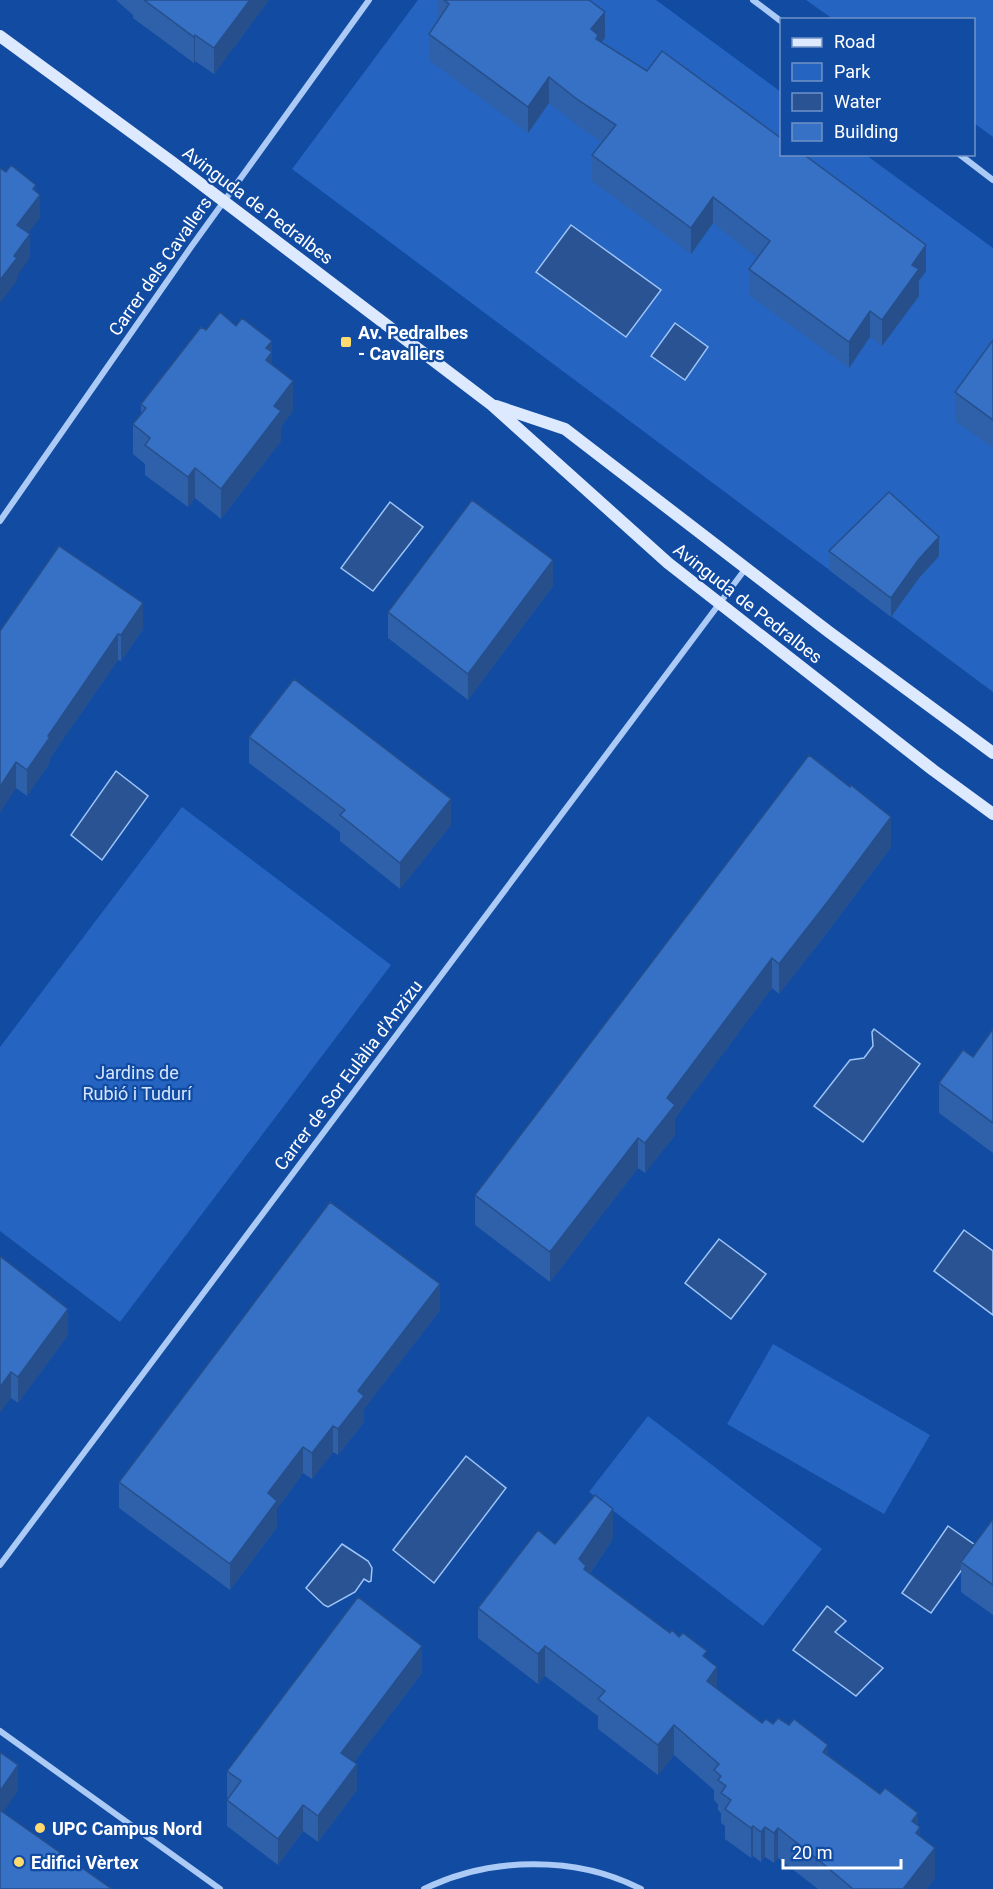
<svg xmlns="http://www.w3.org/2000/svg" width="993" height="1889" font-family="Roboto,sans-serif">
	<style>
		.green { fill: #2564c0 }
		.water { fill: #2a5394; stroke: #9dc4f8; stroke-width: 1.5 }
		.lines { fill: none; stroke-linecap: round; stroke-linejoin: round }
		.street { stroke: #abcaf5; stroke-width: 6 }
		.secondary { stroke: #dce9fe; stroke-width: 12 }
		.wall { fill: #2e61aa }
		.shaded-wall { fill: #264f8b }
		.building { fill: #3671c6; stroke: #264f8b; stroke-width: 1.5 }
		.poi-dot { fill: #ffdb6f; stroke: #124ba2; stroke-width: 2 }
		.labels { text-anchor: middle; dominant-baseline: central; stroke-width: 4.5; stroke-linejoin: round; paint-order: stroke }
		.street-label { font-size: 18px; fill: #fff; stroke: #124ba2 }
		.poi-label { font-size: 18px; font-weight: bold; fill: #fff; stroke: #124ba2; text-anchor: start }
		.park-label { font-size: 18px; fill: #d4e6fe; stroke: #124ba2 }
	</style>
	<rect width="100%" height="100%" fill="#124ba2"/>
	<path class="green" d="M 418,0 L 656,0 L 781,92 L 782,154 L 866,155 L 993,248 L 993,692 L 292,169 Z
		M 806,0 L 993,0 L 993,137 L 974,123 L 974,20 L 833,19 Z
		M 182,807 L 391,965 L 120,1322 L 0,1231 L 0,1047 Z
		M 773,1344 L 930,1435 L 884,1514 L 727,1424 Z
		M 648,1416 L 822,1549 L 763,1626 L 589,1492 Z"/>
	<path class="water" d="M 571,225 L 661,290 L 626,337 L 536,272 Z
		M 675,323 L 708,347 L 685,380 L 651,356 Z
		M 390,502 L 423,527 L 373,591 L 341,568 Z
		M 116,771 L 148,796 L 102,860 L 71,835 Z
		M 874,1029 L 920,1064 L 863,1142 L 814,1106 L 850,1060 L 864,1058 L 873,1046 L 872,1032 Z
		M 964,1230 L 993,1251 L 993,1315 L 934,1271 Z
		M 719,1239 L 766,1274 L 731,1319 L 685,1283 Z
		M 466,1456 L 506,1488 L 434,1583 L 393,1550 Z
		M 948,1526 L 978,1547 L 931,1613 L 902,1593 Z
		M 342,1544 L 368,1561 L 372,1568 L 371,1581 L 369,1582 L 364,1579 L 355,1592 L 328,1607 L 324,1605 L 306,1588 Z
		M 827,1606 L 846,1621 L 835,1632 L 883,1668 L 856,1696 L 793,1650 Z"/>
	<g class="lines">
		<path class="street" d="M 753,0 L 782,22
			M 959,154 L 993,180
			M 0,521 L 191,247 L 369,0
			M 0,1565 L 746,568
			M 0,1731 L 220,1889
			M 424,1889 C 490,1857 575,1855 641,1889"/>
		<path class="secondary" d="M 0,36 L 172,162 L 492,405 L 668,563 L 933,770 L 993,814
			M 496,406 L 565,429 L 829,632 L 993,753"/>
	</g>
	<path class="wall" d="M 117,0 L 269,0 L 214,74 L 195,61 L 194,63 L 133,18 L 133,15 L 117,1 Z
		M 438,0 L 589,0 L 605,38 L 602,42 L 926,271 L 919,281 L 919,296 L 882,346 L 870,337 L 849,368 L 749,295 L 749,269 L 758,258 L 713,223 L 691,254 L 592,181 L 592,155 L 602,142 L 578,126 L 549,103 L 528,133 L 429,60 L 429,34 L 438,21 Z
		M 236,326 L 272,341 L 272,365 L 293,411 L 281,427 L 281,441 L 221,519 L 195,498 L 188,507 L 145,475 L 145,464 L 133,454 L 133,424 L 141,414 L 141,404 Z
		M 993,340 L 993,448 L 955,421 L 955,392 Z
		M 829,551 L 939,556 L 919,578 L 891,617 L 829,570 Z
		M 553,586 L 468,700 L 388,638 L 388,612 Z
		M 143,629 L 121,661 L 118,660 L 50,758 L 50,763 L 27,796 L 16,788 L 0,631 Z
		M 249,737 L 451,825 L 400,889 L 340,841 L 340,832 L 249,763 Z
		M 891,847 L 829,930 L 779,994 L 772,988 L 675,1118 L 675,1135 L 645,1173 L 638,1168 L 550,1282 L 475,1225 L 475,1195 Z
		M 993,1029 L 993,1153 L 939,1113 L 939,1083 L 973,1057 Z
		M 0,1256 L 68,1335 L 18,1403 L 11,1398 Z
		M 440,1310 L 364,1409 L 364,1422 L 338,1455 L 333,1452 L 312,1479 L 303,1473 L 277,1509 L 277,1527 L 230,1590 L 119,1508 L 119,1482 Z
		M 993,1519 L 993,1615 L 961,1592 L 961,1562 Z
		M 613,1539 L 590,1573 L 670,1633 L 707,1659 L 717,1689 L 762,1723 L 773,1724 L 828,1755 L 918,1826 L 920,1836 L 935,1878 L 926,1889 L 818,1889 L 778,1858 L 774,1863 L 765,1857 L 761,1862 L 753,1856 L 751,1858 L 725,1839 L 725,1826 L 721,1823 L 721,1813 L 718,1810 L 718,1804 L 714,1800 L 714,1790 L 674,1755 L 658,1775 L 598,1729 L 598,1716 L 545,1676 L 538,1684 L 478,1638 L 478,1608 L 555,1544 Z
		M 422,1673 L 354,1762 L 357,1790 L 318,1842 L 303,1831 L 278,1865 L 227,1826 L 227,1800 L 228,1798 L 227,1797 L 227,1771 Z"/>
	<path class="shaded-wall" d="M 250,0 L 269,0 L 214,74 L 214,48 Z
		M 605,12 L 605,38 L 598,46 L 591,29 Z
		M 195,35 L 195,61 L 194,63 L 194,37 Z
		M 549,77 L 549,103 L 528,133 L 528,107 Z
		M 36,185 L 36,200 L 40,195 L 40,218 L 17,248 L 17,225 L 33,189 Z
		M 713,197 L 713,223 L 691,254 L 691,228 Z
		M 30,234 L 30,258 L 17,276 L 17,281 L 0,303 L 0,280 L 14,256 Z
		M 926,245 L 926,271 L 919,281 L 919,296 L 882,346 L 882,320 L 912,265 Z
		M 870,311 L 870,337 L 849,368 L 849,342 Z
		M 272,341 L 272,382 L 266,390 L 266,348 Z
		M 293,381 L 293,411 L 281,427 L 281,441 L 221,519 L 221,489 L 274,406 Z
		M 195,468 L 195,498 L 188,507 L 188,477 Z
		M 939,537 L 939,556 L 919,578 L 891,617 L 891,598 L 919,559 Z
		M 553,560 L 553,586 L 468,700 L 468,674 Z
		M 143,603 L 143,629 L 121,661 L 121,635 Z
		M 118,634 L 118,660 L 50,758 L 50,763 L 27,796 L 27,770 L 48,736 Z
		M 16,762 L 16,788 L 0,813 L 0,787 Z
		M 451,799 L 451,825 L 400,889 L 400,863 Z
		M 891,817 L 891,847 L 829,930 L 779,994 L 779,964 Z
		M 772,958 L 772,988 L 675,1118 L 675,1135 L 645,1173 L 645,1143 L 667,1098 Z
		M 638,1138 L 638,1168 L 550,1282 L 550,1252 Z
		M 440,1284 L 440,1310 L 364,1409 L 364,1422 L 338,1455 L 338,1429 L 358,1391 Z
		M 68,1309 L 68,1335 L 18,1403 L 18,1377 Z
		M 11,1372 L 11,1398 L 0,1413 L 0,1387 Z
		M 333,1426 L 333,1452 L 312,1479 L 312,1453 Z
		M 303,1447 L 303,1473 L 277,1509 L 277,1527 L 230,1590 L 230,1564 L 268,1493 Z
		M 613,1509 L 613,1539 L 586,1578 L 579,1559 Z
		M 422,1646 L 422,1673 L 341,1779 L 341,1753 Z
		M 545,1646 L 545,1676 L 538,1684 L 538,1654 Z
		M 717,1667 L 717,1697 L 707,1681 Z
		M 674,1725 L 674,1755 L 658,1775 L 658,1745 Z
		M 828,1745 L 828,1775 L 823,1752 Z
		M 357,1764 L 357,1790 L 318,1842 L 318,1816 Z
		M 18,1765 L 18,1791 L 0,1817 L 0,1791 Z
		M 303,1805 L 303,1831 L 278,1865 L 278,1839 Z
		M 918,1813 L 918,1829 L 920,1827 L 920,1857 L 912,1821 Z
		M 753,1826 L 753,1856 L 751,1858 L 751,1828 Z
		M 765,1827 L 765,1857 L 761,1862 L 761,1832 Z
		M 778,1828 L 778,1858 L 774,1863 L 774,1833 Z
		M 935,1848 L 935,1878 L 926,1889 L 903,1889 Z"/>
	<path class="building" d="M 144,0 L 250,0 L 214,48 L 195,35 L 194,37 Z
		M 444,0 L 589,0 L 605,12 L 591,29 L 598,35 L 596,39 L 647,71 L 662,51 L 782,139 L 782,154 L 803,154 L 926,245 L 912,265 L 919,269 L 882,320 L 870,311 L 849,342 L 749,269 L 770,241 L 713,197 L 691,228 L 592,155 L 616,125 L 578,100 L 549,77 L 528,107 L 429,34 L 449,4 Z
		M 11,165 L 36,185 L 33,189 L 40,195 L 17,225 L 30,234 L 14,256 L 17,258 L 0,280 L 0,168 L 6,172 Z
		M 220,312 L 236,326 L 242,318 L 272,341 L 266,348 L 272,352 L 266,360 L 293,381 L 274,406 L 281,411 L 221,489 L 195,468 L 188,477 L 145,445 L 150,438 L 133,424 L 146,408 L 141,404 L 201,327 L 206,330 Z
		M 993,340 L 993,420 L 955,392 Z
		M 889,492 L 939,537 L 919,559 L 891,598 L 829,551 Z
		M 472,500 L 553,560 L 468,674 L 388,612 Z
		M 59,546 L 143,603 L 121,635 L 118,634 L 48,736 L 50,737 L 27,770 L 16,762 L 0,787 L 0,631 Z
		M 294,679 L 451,799 L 400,863 L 340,815 L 345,810 L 249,737 Z
		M 809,755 L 850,787 L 851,785 L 891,817 L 829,900 L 779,964 L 772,958 L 667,1098 L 675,1105 L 645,1143 L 638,1138 L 550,1252 L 475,1195 Z
		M 993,1029 L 993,1123 L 939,1083 L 963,1050 L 973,1057 Z
		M 330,1202 L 440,1284 L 358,1391 L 364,1396 L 338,1429 L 333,1426 L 312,1453 L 303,1447 L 268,1493 L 277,1501 L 230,1564 L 119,1482 Z
		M 0,1256 L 68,1309 L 18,1377 L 11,1372 L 0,1387 Z
		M 595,1495 L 613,1509 L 579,1559 L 586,1566 L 584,1569 L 670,1633 L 672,1630 L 679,1637 L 683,1633 L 707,1651 L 703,1656 L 717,1667 L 707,1681 L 762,1723 L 766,1719 L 773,1724 L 778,1718 L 789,1725 L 794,1719 L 828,1745 L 823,1752 L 880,1794 L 885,1788 L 918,1813 L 912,1821 L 920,1827 L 916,1833 L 935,1848 L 903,1889 L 853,1889 L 821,1862 L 778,1828 L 774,1833 L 765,1827 L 761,1832 L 753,1826 L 751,1828 L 725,1809 L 731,1800 L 721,1793 L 726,1786 L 718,1780 L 721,1776 L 714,1770 L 719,1764 L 674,1725 L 658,1745 L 598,1699 L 605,1691 L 545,1646 L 538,1654 L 478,1608 L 538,1530 L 555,1544 Z
		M 993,1519 L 993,1585 L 961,1562 Z
		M 358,1597 L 422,1646 L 341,1753 L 357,1764 L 318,1816 L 303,1805 L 278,1839 L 227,1800 L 241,1781 L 227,1771 Z
		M 0,1752 L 18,1765 L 0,1791 Z
		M 0,1810 L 112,1889 L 0,1889 Z"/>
	<g class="poi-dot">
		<rect x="340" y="336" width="12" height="12" rx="3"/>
		<circle cx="40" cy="1828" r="6"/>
		<circle cx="19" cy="1862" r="6"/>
	</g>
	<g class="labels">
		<g class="street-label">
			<text transform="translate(258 205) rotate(37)">Avinguda de Pedralbes</text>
			<text transform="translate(160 266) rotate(-55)">Carrer dels Cavallers</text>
			<text transform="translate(748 603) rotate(38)">Avinguda de Pedralbes</text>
			<text transform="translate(348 1075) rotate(-53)">Carrer de Sor Eulàlia d'Anzizu</text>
		</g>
		<g class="poi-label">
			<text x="358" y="332">Av. Pedralbes<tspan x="358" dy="21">- Cavallers</tspan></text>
			<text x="52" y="1828">UPC Campus Nord</text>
			<text x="31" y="1862">Edifici Vèrtex</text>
		</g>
		<g class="park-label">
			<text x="137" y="1072">Jardins de<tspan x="137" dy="21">Rubió i Tudurí</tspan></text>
		</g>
	</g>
	<rect x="780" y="18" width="195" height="138" fill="#124ba2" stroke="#7193c7" stroke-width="1.5"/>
	<rect x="792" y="38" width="30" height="9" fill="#dce9fe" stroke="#7193c7" stroke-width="1.5"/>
	<text x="834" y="48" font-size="18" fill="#ffffff">Road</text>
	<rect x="792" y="63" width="30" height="18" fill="#2564c0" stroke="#7193c7" stroke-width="1.5"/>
	<text x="834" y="78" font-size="18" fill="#ffffff">Park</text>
	<rect x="792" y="93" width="30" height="18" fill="#2a5394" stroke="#7193c7" stroke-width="1.5"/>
	<text x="834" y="108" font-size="18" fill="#ffffff">Water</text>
	<rect x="792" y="123" width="30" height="18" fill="#3671c6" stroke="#7193c7" stroke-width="1.5"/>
	<text x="834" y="138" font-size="18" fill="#ffffff">Building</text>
	<path d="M783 1859v9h118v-9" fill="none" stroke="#ffffff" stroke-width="3"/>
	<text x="792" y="1859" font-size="18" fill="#ffffff" stroke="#124ba2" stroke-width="4.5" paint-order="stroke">20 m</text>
</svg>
